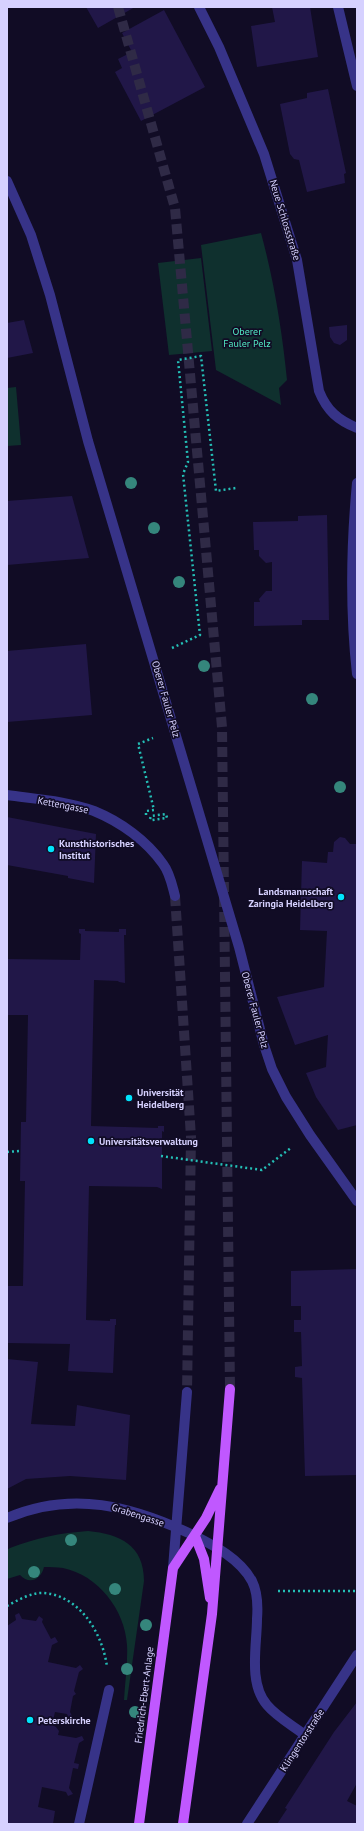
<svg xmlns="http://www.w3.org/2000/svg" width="364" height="1831" font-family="'PT Sans',sans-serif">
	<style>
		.green { fill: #0f302e }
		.building { fill: #211748 }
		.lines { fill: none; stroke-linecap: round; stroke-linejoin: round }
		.minor-tunnel { stroke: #2f2a46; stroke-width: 10; stroke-dasharray: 10 5; stroke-linecap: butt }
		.major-tunnel { stroke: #2f2a46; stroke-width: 10; stroke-dasharray: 10 5; stroke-linecap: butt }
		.path { stroke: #24bfb6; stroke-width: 2.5; stroke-dasharray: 2 3; stroke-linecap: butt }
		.minor { stroke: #373388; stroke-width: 10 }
		.major { stroke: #c058ff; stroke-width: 10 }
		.tree { fill: #35867c }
		.poi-dot { fill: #00e3fc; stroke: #110c25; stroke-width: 1.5 }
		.labels { text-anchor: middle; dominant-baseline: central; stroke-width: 3.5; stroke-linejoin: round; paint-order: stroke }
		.street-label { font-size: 10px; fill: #d6d1ff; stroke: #110c25 }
		.park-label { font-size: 10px; fill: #52e9c3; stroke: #110c25 }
		.poi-label { font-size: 10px; font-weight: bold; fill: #d6d1ff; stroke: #110c25; text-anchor: start }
	</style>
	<rect width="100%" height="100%" fill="#110c25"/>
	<path class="green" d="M 261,233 C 274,281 282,330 287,380 L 279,388 L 281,405 L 216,370 L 201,245 Z
		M 201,258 L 212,351 L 169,355 L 158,263 Z
		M 16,387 L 21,445 L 7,446 L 7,388 Z
		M 88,1531 C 120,1534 144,1545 144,1581 L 127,1700 L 124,1700 C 125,1682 128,1663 127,1645 C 125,1610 98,1575 63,1568 C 57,1567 50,1567 44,1567 C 41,1580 29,1585 20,1575 L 7,1579 L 7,1550 L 10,1548 C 36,1538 60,1533 88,1531 Z"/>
	<path class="building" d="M 86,7 L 135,7 L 98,28 Z
		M 272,7 L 310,7 L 318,57 L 257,67 L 251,26 L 275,22 Z
		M 164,10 L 205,87 L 141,121 L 115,72 L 122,68 L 118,59 L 132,52 L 122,33 Z
		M 328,89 L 346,173 L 344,174 L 345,183 L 307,192 L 299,160 L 294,159 L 290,154 L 280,104 L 307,98 L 307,93 Z
		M 24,320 L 33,353 L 7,358 L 7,323 Z
		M 347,325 L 347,340 L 340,345 L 334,343 L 330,337 L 329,327 Z
		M 72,496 L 89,558 L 7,565 L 7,501 Z
		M 327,515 L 329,620 L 302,620 L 302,625 L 254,626 L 254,602 L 260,602 L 259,599 L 266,591 L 272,591 L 272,562 L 266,563 L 259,556 L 259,550 L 254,550 L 253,522 L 298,521 L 298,516 Z
		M 86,644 L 92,715 L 7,722 L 7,651 Z
		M 7,817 L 96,834 L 94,883 L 68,878 L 68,876 L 7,865 Z
		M 340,837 L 345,838 L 350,844 L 357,844 L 357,1125 L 338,1130 L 316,1097 L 306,1073 L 326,1067 L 328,1035 L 295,1045 L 277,997 L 324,987 L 327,931 L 300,930 L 302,861 L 327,863 L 328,852 L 333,852 L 334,842 Z
		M 79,929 L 85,929 L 85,931 L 119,932 L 119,929 L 126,929 L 126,935 L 124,935 L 125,983 L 119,982 L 118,981 L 94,980 L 91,1126 L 158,1128 L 158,1126 L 164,1126 L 164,1132 L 162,1131 L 162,1189 L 157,1187 L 89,1186 L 86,1320 L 110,1321 L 110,1319 L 116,1319 L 116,1325 L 115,1325 L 113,1373 L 68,1371 L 70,1344 L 7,1343 L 7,1286 L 23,1286 L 25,1181 L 20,1181 L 21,1122 L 26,1122 L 28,1015 L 7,1015 L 7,959 L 80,960 L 81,934 L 79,933 Z
		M 357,1269 L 357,1475 L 305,1476 L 302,1378 L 295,1377 L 295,1367 L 302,1366 L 301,1332 L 294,1332 L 294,1320 L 301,1320 L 301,1306 L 291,1306 L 291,1271 Z
		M 7,1359 L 38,1362 L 31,1424 L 75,1426 L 77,1405 L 130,1415 L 126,1480 L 70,1476 L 26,1479 L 7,1489 Z
		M 19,1613 L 22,1619 L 36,1621 L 39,1616 L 43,1619 L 42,1622 L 51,1639 L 55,1637 L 58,1642 L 52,1645 L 48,1662 L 76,1668 L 80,1665 L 83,1669 L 79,1672 L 74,1691 L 76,1694 L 73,1696 L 70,1712 L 73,1718 L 69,1721 L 67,1714 L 55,1712 L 52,1725 L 56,1727 L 59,1731 L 58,1735 L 76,1738 L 82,1736 L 84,1740 L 79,1743 L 74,1763 L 79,1764 L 78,1769 L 73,1768 L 69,1788 L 73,1794 L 68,1796 L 66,1792 L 42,1787 L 38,1807 L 55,1811 L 53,1824 L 7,1824 L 7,1626 L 16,1620 L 15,1615 Z
		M 357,1702 L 357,1783 L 347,1801 L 357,1806 L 357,1824 L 277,1824 L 287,1809 L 285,1808 L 334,1732 Z"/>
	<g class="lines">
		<path class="minor-tunnel" d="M 175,896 L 191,1137 L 187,1392"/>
		<path class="major-tunnel" d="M 118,7 L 175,208 L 222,727 L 230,1389"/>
		<path class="path" d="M 172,648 L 200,635 L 183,474 L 188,462 L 178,360 L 201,356 L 216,491 L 236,488
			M 146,815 L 146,811 L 154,810 L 138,744 L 153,738
			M 150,819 L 151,816 L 166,814 L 167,818 L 152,820
			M 7,1152 L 20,1151
			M 161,1156 L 262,1170 L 292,1147
			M 278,1591 L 357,1591
			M 7,1606 C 18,1600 32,1592 44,1593 C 81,1596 103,1635 107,1667"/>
		<path class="minor" d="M 199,7 L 219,47 L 264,154 L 297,260 L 319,391 C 327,411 338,420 357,428
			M 338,7 L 357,86
			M 7,181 L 31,235 L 50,295 L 88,441 L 239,947 L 264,1045 L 272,1069 L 286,1097 L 310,1135 L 357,1201
			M 357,483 C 351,547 350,611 357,674
			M 7,795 C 35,799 67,801 94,811 C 121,822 147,841 163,864 C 170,873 172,885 175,896
			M 7,1518 C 72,1490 132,1506 193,1535 C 215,1546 240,1559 252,1581 C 258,1593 258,1606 257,1619 C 257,1645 248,1683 267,1705 C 277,1717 292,1725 305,1735
			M 173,1568 L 187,1392
			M 79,1824 L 109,1690
			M 247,1824 L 357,1655"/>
		<path class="major" d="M 195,1536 L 204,1559 L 210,1598
			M 139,1824 L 173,1568 L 206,1518 L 220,1489
			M 183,1824 L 212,1614 L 230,1389"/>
	</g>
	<g class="tree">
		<circle cx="131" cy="483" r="6"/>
		<circle cx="154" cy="528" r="6"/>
		<circle cx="179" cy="582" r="6"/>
		<circle cx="204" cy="666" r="6"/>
		<circle cx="312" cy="699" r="6"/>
		<circle cx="340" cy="787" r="6"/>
		<circle cx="71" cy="1540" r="6"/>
		<circle cx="34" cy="1572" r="6"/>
		<circle cx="115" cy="1589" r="6"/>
		<circle cx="146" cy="1625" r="6"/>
		<circle cx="127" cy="1669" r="6"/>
		<circle cx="135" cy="1712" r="6"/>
	</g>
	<g class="poi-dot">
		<circle cx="51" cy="849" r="4"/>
		<circle cx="341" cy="897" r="4"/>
		<circle cx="129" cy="1098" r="4"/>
		<circle cx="91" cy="1141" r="4"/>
		<circle cx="30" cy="1720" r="4"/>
	</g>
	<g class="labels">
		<g class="street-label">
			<text transform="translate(285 220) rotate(73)">Neue Schlossstraße</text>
			<text transform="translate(166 699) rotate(74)">Oberer Fauler Pelz</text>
			<text transform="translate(63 805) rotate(11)">Kettengasse</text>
			<text transform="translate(255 1010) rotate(75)">Oberer Fauler Pelz</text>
			<text transform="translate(138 1515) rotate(18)">Grabengasse</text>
			<text transform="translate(144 1695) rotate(-83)">Friedrich-Ebert-Anlage</text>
			<text transform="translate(302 1740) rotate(-57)">Klingentorstraße</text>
		</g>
		<g class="park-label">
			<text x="247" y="331">Oberer<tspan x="247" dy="12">Fauler Pelz</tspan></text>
		</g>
		<g class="poi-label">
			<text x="59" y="843">Kunsthistorisches<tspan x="59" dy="12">Institut</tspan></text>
			<text x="333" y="891" text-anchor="end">Landsmannschaft<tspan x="333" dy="12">Zaringia Heidelberg</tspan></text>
			<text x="137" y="1092">Universität<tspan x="137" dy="12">Heidelberg</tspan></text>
			<text x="99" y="1141">Universitätsverwaltung</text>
			<text x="38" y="1720">Peterskirche</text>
		</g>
	</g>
	<rect width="364" height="1831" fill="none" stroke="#d6d1ff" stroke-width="16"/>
</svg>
